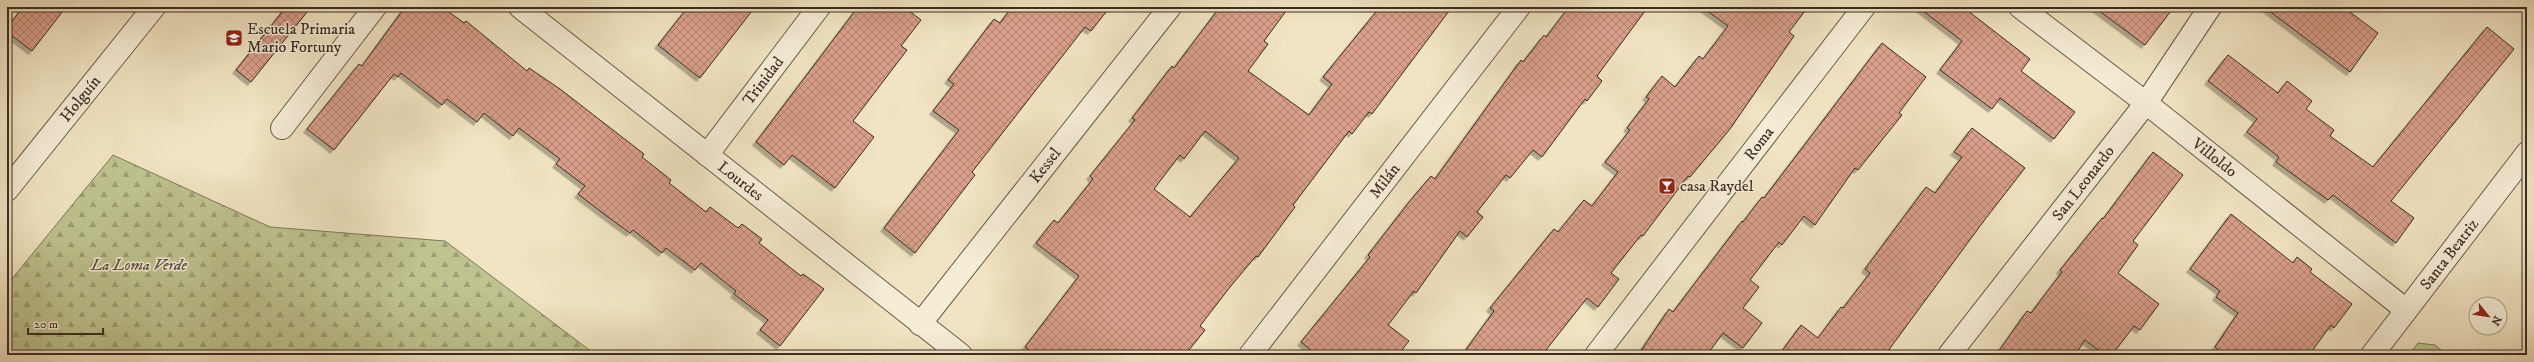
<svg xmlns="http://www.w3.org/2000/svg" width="2534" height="362" font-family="'IM FELL DW Pica',serif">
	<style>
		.green { fill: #bec390; stroke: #7c785a }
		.forest { fill: url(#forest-firs); stroke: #7c785a }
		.building { fill: url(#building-cross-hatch); stroke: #3a2c24; fill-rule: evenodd; filter: url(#shadow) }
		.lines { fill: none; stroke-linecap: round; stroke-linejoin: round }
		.minor-casing { stroke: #685a4c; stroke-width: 24 }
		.tertiary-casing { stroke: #685a4c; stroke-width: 24 }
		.minor { stroke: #f6edd7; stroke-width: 22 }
		.tertiary { stroke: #f6edd7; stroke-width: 22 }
		.labels { text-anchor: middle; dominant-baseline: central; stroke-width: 3; stroke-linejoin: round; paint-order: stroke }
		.poi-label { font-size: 16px; fill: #3a2c24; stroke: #f6edd7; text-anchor: start }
		.street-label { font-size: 16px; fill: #3a2c24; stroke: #f6edd7 }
		.park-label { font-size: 16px; font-style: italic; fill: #5b523f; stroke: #f6edd7 }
	</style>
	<defs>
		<pattern id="forest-firs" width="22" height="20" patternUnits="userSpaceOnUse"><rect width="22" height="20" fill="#bec390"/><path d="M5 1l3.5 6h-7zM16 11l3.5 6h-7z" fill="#9b9f75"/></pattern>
		<pattern id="building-cross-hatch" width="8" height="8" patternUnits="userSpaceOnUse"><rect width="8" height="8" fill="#d99f8a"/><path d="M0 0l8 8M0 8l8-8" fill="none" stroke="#b18271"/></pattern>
		<filter id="shadow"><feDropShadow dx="-3.5" dy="3.5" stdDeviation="0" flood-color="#0004"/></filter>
	</defs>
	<rect width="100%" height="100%" fill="#f1e4c2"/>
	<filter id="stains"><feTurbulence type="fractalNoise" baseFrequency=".005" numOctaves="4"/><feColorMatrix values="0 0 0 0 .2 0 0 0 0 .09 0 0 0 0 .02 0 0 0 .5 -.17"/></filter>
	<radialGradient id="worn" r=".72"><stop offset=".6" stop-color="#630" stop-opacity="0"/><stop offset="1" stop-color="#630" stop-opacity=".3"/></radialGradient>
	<path class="green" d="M 2418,343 L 2435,345 L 2446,354 L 2409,355 Z"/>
	<path class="forest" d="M 113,155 L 270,227 L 445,241 L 596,355 L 7,355 L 7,285 Z"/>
	<path class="building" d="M 23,7 L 66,7 L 32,51 L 7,32 L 7,28 Z
		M 286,7 L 311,7 L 251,82 L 236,70 Z
		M 405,7 L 442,7 L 464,23 L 466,21 L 527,71 L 529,68 L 560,89 L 644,154 L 642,157 L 671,180 L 669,183 L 706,212 L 710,207 L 738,228 L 742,224 L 762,239 L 759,243 L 801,276 L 803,274 L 824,289 L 780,346 L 760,330 L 768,320 L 734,294 L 736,291 L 701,263 L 695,270 L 666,248 L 662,253 L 633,230 L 630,233 L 600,211 L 578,194 L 585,186 L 556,164 L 560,159 L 519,128 L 513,136 L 484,113 L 477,122 L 447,99 L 442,105 L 401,73 L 398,77 L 394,74 L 334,150 L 307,129 L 359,64 L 362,66 Z
		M 688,7 L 755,7 L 700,78 L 658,45 Z
		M 858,7 L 904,7 L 921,20 L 901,46 L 907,50 L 853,121 L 874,137 L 835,188 L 792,155 L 784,165 L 756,142 Z
		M 1012,7 L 1110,7 L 1091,31 L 1085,27 L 972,172 L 975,175 L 915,253 L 884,228 L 959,130 L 933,111 L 954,84 L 948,80 L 994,19 L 1000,23 Z
		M 1220,7 L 1289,7 L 1264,41 L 1268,44 L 1248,71 L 1309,115 L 1332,84 L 1323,77 L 1380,7 L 1452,7 L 1372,114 L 1369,112 L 1352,134 L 1349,131 L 1293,205 L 1295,207 L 1258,257 L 1256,256 L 1230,287 L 1200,326 L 1205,330 L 1185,355 L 1035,355 L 1025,347 L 1079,276 L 1036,243 L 1054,220 L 1058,223 L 1093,179 L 1090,176 L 1135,120 L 1132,118 L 1172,66 L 1174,68 ZM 1205,131 L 1239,158 L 1190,217 L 1154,189 L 1180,155 L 1184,159 Z
		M 1569,7 L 1648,7 L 1597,76 L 1602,81 L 1587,101 L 1585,99 L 1542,157 L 1533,150 L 1510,178 L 1506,175 L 1477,212 L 1483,217 L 1467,237 L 1460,231 L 1416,293 L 1414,291 L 1388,325 L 1409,341 L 1398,355 L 1317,355 L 1301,342 L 1370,257 L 1368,255 L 1409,202 L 1431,176 L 1435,179 L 1521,60 L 1523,62 L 1544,35 L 1546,37 Z
		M 1702,7 L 1808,7 L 1789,32 L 1794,36 L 1730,129 L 1690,177 L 1688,176 L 1643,236 L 1641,235 L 1611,273 L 1619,279 L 1598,307 L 1587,298 L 1542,355 L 1462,355 L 1494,311 L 1490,308 L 1554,229 L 1558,232 L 1584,200 L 1592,206 L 1618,172 L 1605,162 L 1630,130 L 1627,128 L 1649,99 L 1646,97 L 1662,76 L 1675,87 L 1699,56 L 1703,59 L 1728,26 Z
		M 1918,7 L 1963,7 L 2030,59 L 2021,71 L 2075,112 L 2054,139 L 2000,98 L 1992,109 L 1940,70 L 1962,41 Z
		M 2094,7 L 2174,7 L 2145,45 Z
		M 2264,7 L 2343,7 L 2378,33 L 2350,72 Z
		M 2487,27 L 2514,49 L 2391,201 L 2414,218 L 2396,243 L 2333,195 L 2328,200 L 2276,162 L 2279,157 L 2247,132 L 2257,119 L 2208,81 L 2228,55 L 2278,93 L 2287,81 L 2312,101 L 2306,109 L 2334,130 L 2330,136 L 2373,167 Z
		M 1882,43 L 1926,77 L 1899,113 L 1902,115 L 1858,170 L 1855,168 L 1815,225 L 1804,216 L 1782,245 L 1779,242 L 1750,280 L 1759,287 L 1743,308 L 1762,323 L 1743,348 L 1723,333 L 1707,355 L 1638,355 L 1669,309 L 1673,312 L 1742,221 L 1743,222 L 1762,197 L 1764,198 Z
		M 1972,128 L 2025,168 L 1986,218 L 1885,355 L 1779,355 L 1801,325 L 1818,338 L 1841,307 L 1843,308 L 1870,273 L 1865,269 L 1926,187 L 1935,193 L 1962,157 L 1954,152 Z
		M 2153,152 L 2183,175 L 2133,241 L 2138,245 L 2118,273 L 2159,304 L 2140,330 L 2134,326 L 2112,355 L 2105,355 L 2085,340 L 2075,355 L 1996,355 L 2027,311 L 2031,313 L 2062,272 L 2060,270 L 2102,218 L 2103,219 Z
		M 2231,214 L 2293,263 L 2297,257 L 2312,269 L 2310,272 L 2352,304 L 2334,328 L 2331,325 L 2309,355 L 2225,355 L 2215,347 L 2238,313 L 2216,297 L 2220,291 L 2190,269 Z"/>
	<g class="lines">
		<g class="minor-casing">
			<g id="minor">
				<path id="s1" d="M 2020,7 L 2146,103 L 2406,310"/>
				<path d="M 282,128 L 375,7"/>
				<path id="s2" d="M 707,155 L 819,7"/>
				<path id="s3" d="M 7,190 L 154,7"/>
				<path id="s4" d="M 920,324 L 1170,7"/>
				<path id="s5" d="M 1250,355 L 1519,7"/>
				<path id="s6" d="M 1596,355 L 1864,7"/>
				<path id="s7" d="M 2372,355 L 2527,153"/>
			</g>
		</g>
		<g class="tertiary-casing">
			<g id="tertiary">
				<path id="s8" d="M 520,7 L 961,355"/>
				<path id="s9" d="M 1949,355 L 2146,103 L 2210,7"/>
			</g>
		</g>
		<use href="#minor" class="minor"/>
		<use href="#tertiary" class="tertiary"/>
	</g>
	<defs>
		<g id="school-square" transform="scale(0.9)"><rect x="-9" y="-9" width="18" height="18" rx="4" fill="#8f2418" stroke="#f6edd7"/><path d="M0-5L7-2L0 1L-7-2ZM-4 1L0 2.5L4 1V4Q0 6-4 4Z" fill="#fff"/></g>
		<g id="bar-square" transform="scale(0.9)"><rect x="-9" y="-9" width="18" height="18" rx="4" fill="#8f2418" stroke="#f6edd7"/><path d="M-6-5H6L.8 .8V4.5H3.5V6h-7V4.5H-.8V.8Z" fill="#fff"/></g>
	</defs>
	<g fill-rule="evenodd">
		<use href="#school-square" x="234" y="38"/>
		<use href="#bar-square" x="1667" y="186"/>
	</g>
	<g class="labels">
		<g class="poi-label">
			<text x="247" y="29">Escuela Primaria<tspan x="247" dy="18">Mario Fortuny</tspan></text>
			<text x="1680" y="186">casa Raydel</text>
		</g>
		<g class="street-label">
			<text stroke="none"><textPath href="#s2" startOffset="93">Trinidad</textPath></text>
			<text stroke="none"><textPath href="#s3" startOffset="117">Holguín</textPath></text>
			<text stroke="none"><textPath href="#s6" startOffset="267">Roma</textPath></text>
			<text stroke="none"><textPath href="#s1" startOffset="246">Villoldo</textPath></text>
			<text stroke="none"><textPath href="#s4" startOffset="202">Kessel</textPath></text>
			<text stroke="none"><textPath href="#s5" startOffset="220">Milán</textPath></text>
			<text stroke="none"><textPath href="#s8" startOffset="281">Lourdes</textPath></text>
			<text stroke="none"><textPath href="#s9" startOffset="218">San Leonardo</textPath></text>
			<text stroke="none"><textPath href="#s7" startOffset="127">Santa Beatriz</textPath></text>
		</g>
		<g class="park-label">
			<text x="139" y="265">La Loma Verde</text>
		</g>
	</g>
	<rect width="2534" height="362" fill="none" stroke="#f1e4c2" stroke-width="24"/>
	<rect x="8" y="8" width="2518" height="346" fill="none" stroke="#3a2c24" stroke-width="2"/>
	<rect x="12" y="12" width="2510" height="338" fill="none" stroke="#3a2c24"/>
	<g transform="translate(2488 316) rotate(120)"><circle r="19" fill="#f6edd7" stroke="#aba08f"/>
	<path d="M0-3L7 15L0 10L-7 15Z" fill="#8f2418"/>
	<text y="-6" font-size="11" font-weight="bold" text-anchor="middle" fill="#3a2c24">N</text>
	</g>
	<path d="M28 328v6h75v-6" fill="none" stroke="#3a2c24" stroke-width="2"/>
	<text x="34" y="328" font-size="12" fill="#3a2c24" stroke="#f6edd7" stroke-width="3" paint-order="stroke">20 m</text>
	<rect width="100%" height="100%" filter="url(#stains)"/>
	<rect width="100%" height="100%" fill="url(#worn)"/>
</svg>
